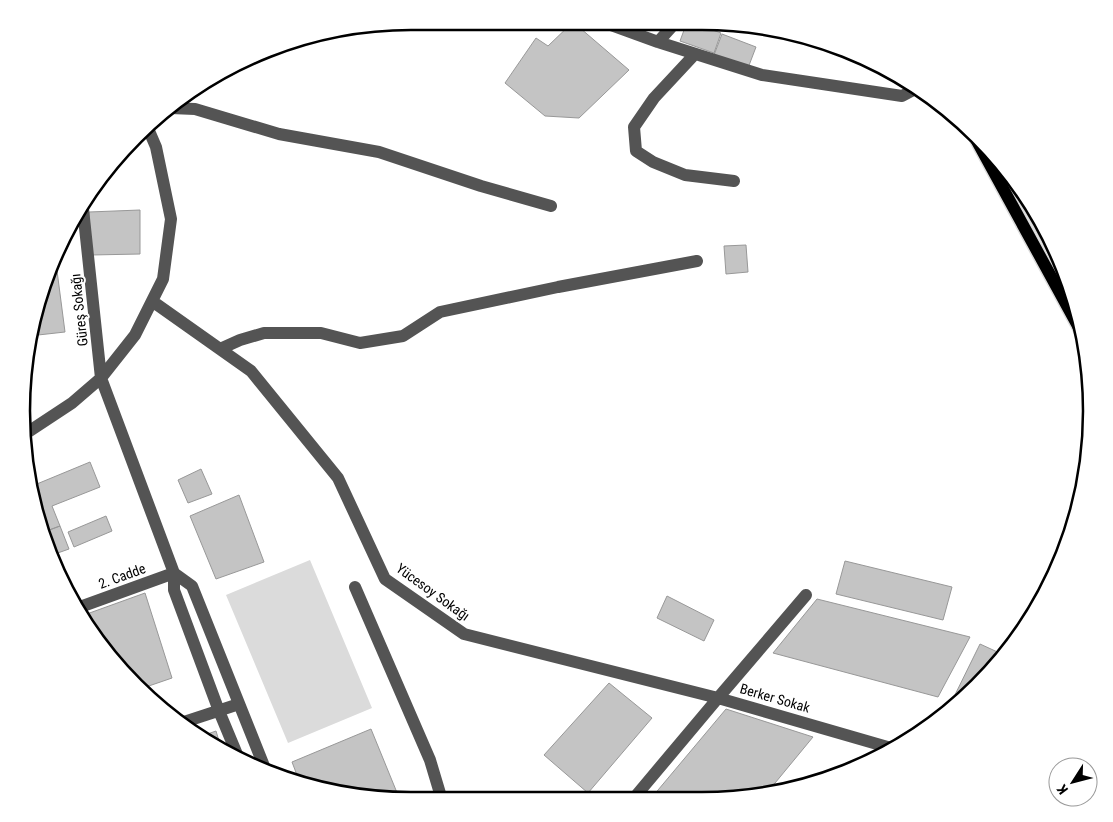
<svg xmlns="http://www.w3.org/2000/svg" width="1113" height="822" font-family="'Roboto Condensed',sans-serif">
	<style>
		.green { fill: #dbdbdb }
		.building { fill: #c4c4c4; stroke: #989898 }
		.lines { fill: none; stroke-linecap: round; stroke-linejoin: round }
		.major-casing { stroke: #dbdbdb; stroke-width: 15 }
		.minor { stroke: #545454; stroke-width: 12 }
		.major { stroke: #000; stroke-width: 12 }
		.labels { text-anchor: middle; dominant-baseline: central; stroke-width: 4; stroke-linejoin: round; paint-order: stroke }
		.street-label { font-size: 14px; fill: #000; stroke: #fff }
		.rim { fill: none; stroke: #000; stroke-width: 2.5 }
	</style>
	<rect width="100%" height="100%" fill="#fff"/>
	<path class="green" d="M 994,158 L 1011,174 L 1052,239 L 1077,307 Z
		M 310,560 L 372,708 L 288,743 L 226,595 Z"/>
	<path class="building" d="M 573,22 L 629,70 L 579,118 L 545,116 L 505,83 L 536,38 L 548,46 Z
		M 687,22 L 691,22 L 721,33 L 714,53 L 680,41 Z
		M 722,34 L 756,47 L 748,68 L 714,55 Z
		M 140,210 L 140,254 L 91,255 L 89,212 Z
		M 746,245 L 748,272 L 726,274 L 724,246 Z
		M 56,263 L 65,332 L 29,336 L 53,264 Z
		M 90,462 L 100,487 L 52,506 L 60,526 L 41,533 L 32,486 Z
		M 201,469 L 212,494 L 188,503 L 178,480 Z
		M 239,495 L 264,562 L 216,579 L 190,516 Z
		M 106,516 L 112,531 L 74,547 L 68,532 Z
		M 60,526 L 69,549 L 52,555 L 41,533 Z
		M 845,561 L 952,587 L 943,620 L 836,594 Z
		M 145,593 L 172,678 L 140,689 L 102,648 L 84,615 Z
		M 667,596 L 714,620 L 704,641 L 657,618 Z
		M 817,599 L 970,637 L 938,697 L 773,653 Z
		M 980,644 L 1004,655 L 995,668 L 952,709 L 949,707 Z
		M 609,683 L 652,718 L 588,793 L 544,755 Z
		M 726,709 L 813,737 L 766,794 L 753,797 L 659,798 L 653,796 Z
		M 371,729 L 400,800 L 385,800 L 300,783 L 292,762 Z
		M 216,731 L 222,751 L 216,749 L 199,737 Z"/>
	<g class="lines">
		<g class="major-casing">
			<path id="major" d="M 977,141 L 1083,335"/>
		</g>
		<path class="minor" d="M 603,22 L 658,42 L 762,75 L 902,96 L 919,87
			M 658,42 L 676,22
			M 695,54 L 654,98 L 634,127 L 636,151 L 653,162 L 685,175 L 734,181
			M 171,108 L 195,109 L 279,134 L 379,152 L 481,186 L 551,206
			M 83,209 L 101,378 L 174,573 L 174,590 L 219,711 L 239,759
			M 152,301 L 251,371 L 338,478 L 385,579 L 464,634 L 718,698 L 806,595
			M 220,349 L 240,340 L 264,333 L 321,333 L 360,343 L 403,336 L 440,312 L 558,287 L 697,261
			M 22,436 L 72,403 L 101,378 L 135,335 L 163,279 L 171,219 L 156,147 L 147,126
			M 174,573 L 192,586 L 266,771
			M 355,587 L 430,760 L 442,800
			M 80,607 L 174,573
			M 181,723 L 239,704
			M 634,798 L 718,698 L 891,748"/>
		<use href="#major" class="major"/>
	</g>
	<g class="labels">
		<g class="street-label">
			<text transform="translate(79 310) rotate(-96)">Güreş Sokağı</text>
			<text transform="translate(122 576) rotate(-20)">2. Cadde</text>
			<text transform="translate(433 592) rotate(36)">Yücesoy Sokağı</text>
			<text transform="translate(775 698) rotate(16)">Berker Sokak</text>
		</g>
	</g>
	<path d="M0 0H1113V822H0ZM411 30H702A381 381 0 0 1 1083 411V411A381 381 0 0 1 702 792H411A381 381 0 0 1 30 411V411A381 381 0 0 1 411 30Z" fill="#fff" fill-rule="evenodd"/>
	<path class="rim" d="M411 30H702A381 381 0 0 1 1083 411V411A381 381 0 0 1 702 792H411A381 381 0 0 1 30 411V411A381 381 0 0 1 411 30Z"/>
	<g transform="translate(1073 782) rotate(234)"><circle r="24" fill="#ffffff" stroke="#999999"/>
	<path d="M0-4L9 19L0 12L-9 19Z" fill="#000000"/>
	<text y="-8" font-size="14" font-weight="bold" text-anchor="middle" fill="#000000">K</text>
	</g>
</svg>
